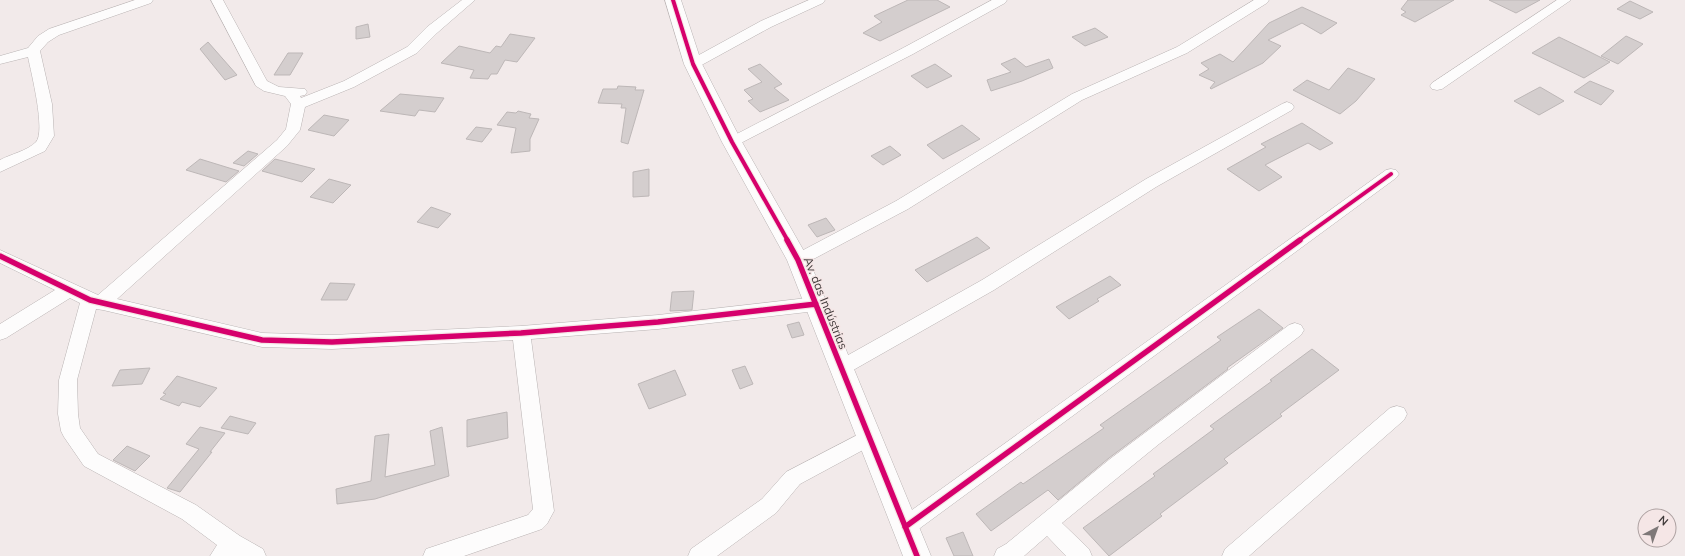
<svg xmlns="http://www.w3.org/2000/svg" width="1685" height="556" font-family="Mulish,sans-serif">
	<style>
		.building { fill: #d4cece; stroke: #bdb7b7 }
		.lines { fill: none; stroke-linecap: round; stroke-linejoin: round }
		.street-casing { stroke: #b9b3b3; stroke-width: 1 }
		.secondary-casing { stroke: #b9b3b3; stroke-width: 1 }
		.street { fill: #fdfcfc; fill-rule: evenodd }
		.secondary { fill: #fdfcfc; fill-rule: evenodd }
		.cycleway-far1-casing { stroke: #f5e6e6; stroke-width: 6 }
		.cycleway-casing { stroke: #f5e6e6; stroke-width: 8 }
		.cycleway-far1 { stroke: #d6006c; stroke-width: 4 }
		.cycleway { stroke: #d6006c; stroke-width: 5.5 }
		.labels { text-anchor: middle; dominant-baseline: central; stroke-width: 3; stroke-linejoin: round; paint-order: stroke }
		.street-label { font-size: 12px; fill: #403a3a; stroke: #f5e6e6 }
	</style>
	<rect width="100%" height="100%" fill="#f2eaea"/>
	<path class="building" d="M 908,0 L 937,0 L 950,7 L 880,41 L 863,33 L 882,22 L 874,16 Z
		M 1408,0 L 1454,0 L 1415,22 L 1401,15 L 1406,12 L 1401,9 Z
		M 1489,0 L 1540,0 L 1516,13 Z
		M 1630,1 L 1653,12 L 1640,19 L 1617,9 Z
		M 1302,7 L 1337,23 L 1321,34 L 1302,23 L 1268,40 L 1281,46 L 1263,63 L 1211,89 L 1210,88 L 1215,82 L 1199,75 L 1209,69 L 1201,63 L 1220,54 L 1233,62 L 1269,23 Z
		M 368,24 L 370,37 L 356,39 L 356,27 Z
		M 1095,28 L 1108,37 L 1085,46 L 1072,37 Z
		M 510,34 L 535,38 L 517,62 L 505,60 L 497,74 L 491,74 L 488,79 L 470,78 L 474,70 L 441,63 L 459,46 L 490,53 L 496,46 L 501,47 Z
		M 1626,36 L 1643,44 L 1618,64 L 1601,56 Z
		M 1559,37 L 1588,51 L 1610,62 L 1584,78 L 1532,53 Z
		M 208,42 L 237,75 L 225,80 L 200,49 Z
		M 288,53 L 303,53 L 290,75 L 274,75 Z
		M 1015,58 L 1026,67 L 1049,59 L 1053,68 L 1022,81 L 991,91 L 987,80 L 1011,72 L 1001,64 Z
		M 760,64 L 782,84 L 774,88 L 789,100 L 760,112 L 748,101 L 753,99 L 744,90 L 762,82 L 748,69 Z
		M 935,64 L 952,76 L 927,88 L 911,76 Z
		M 1348,68 L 1375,79 L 1356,101 L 1340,114 L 1293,90 L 1307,80 L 1329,90 Z
		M 1590,81 L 1614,91 L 1601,105 L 1574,92 Z
		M 618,86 L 636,87 L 635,90 L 644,90 L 628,144 L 621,142 L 626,108 L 621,108 L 622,104 L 598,103 L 603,89 L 617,89 Z
		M 1540,87 L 1564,101 L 1539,115 L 1514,101 Z
		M 400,94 L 444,98 L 435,112 L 419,110 L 415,116 L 380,111 Z
		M 518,111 L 531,114 L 529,118 L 539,119 L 530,139 L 530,151 L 511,153 L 516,128 L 497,125 L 507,112 L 516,113 Z
		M 324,115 L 349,120 L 334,136 L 308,130 Z
		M 1302,123 L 1333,143 L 1320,150 L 1308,143 L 1265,165 L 1282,177 L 1259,191 L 1227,169 L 1266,147 L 1261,144 Z
		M 962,125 L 980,139 L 943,159 L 927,145 Z
		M 476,127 L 492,129 L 482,142 L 466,139 Z
		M 890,146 L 901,155 L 883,165 L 871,156 Z
		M 248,151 L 258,154 L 244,166 L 233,163 Z
		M 200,159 L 239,171 L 226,182 L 186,170 Z
		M 275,159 L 315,169 L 302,182 L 262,171 Z
		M 649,169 L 649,196 L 633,197 L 633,172 Z
		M 329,179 L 351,185 L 333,203 L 310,197 Z
		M 431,207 L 451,214 L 438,228 L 417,222 Z
		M 826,218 L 835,230 L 817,237 L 808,225 Z
		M 977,237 L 990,248 L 927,282 L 915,270 Z
		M 1110,276 L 1121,285 L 1097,299 L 1099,301 L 1069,319 L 1056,307 Z
		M 330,283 L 355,284 L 347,300 L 321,300 Z
		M 694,291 L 692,310 L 670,311 L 672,292 Z
		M 1259,309 L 1283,328 L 1227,368 L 1228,369 L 1109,458 L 1058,500 L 1048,490 L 991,531 L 976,514 L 1021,482 L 1023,484 L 1104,428 L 1100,425 L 1221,340 L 1217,337 Z
		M 799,322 L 804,335 L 792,338 L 787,325 Z
		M 1312,349 L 1339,370 L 1280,414 L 1282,416 L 1224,459 L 1228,463 L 1160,514 L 1162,516 L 1109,556 L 1083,528 L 1155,476 L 1153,474 L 1214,429 L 1210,426 L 1272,381 L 1270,380 Z
		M 745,366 L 753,384 L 740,389 L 732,370 Z
		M 150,368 L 142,384 L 112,386 L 120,370 Z
		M 675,370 L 686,395 L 649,409 L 638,384 Z
		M 177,376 L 217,388 L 200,407 L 182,402 L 179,406 L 160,399 L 166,394 L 163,393 Z
		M 507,412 L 508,438 L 467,447 L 467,420 Z
		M 230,416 L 256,423 L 248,434 L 221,428 Z
		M 200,427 L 225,433 L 210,452 L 212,452 L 180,492 L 167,488 L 199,449 L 186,444 Z
		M 442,427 L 449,476 L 375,499 L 337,504 L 336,489 L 371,481 L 375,436 L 389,434 L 385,477 L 435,465 L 430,431 Z
		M 127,446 L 150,456 L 135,471 L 113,460 Z
		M 963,532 L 973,556 L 954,556 L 946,538 Z"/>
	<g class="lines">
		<g class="street-casing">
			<path id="street" d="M 135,0 L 153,0 L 151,3 L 59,35 L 48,42 L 40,51 L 52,104 L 54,136 L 45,151 L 0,172 L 0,160 C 11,154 27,151 36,142 C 46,131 31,72 28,57 L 0,64 L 0,56 L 28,48 L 38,36 L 49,29 Z
				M 211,0 L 223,0 L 267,81 L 279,87 L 305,89 L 307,92 L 305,95 L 300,96 L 301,98 L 344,81 L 407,47 L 427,27 L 462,0 L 475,0 L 437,33 L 417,53 L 354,87 L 305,107 L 300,130 L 287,146 L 117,299 L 262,333 L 332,335 L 521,326 L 658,315 L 816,297 L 822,299 L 825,304 L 822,309 L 816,311 L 658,329 L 531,339 L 554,511 L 547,524 L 542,529 L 464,556 L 423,556 L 426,549 L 528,515 L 533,509 L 513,340 L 332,349 L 262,347 L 103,310 L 96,309 L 77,380 L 78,414 L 80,428 L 98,454 L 196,505 L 240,536 L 263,549 L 266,556 L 210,556 L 217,545 L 182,519 L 84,466 L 64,437 L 61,431 L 58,414 L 59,380 L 80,303 L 70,298 L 6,338 L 0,340 L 0,324 L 55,290 L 0,263 L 0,250 L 98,295 L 277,140 L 286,129 L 291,104 L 285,96 L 264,91 L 256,86 Z
				M 809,0 L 825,0 L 823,3 L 771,27 L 698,67 L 688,67 L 686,64 L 688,61 L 761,21 Z
				M 992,0 L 1007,0 L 1005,3 L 913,54 L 737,145 L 732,147 L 727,145 L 725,142 L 727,139 L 903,48 Z
				M 1254,0 L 1269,0 L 1267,3 L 1187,53 L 1082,100 L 908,209 L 804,264 L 798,266 L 792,264 L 790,260 L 792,256 L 896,201 L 1072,94 L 1177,47 Z
				M 1557,0 L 1571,0 L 1442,89 L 1437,90 L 1432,89 L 1430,86 L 1432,83 Z
				M 1287,102 L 1292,104 L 1294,107 L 1292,110 L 1156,187 L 994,290 L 848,373 L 841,376 L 834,373 L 832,368 L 834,363 L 982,280 L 1146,179 L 1282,104 Z
				M 1391,169 L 1396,170 L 1399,174 L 1396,178 L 912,534 L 905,537 L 898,534 L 894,527 L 898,520 L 1386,170 Z
				M 1295,323 L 1301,325 L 1304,330 L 1301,335 L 1159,444 L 1062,523 L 1089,549 L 1092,556 L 1066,556 L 1047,536 L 1024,556 L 994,556 L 997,549 L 1006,544 L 1110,459 L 1289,325 Z
				M 1397,406 L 1404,408 L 1407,414 L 1404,420 L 1249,556 L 1222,556 L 1225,549 L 1390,408 Z
				M 869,429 L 876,431 L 879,437 L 876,443 L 800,484 L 776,513 L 717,556 L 688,556 L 691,549 L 762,499 L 786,472 Z"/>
		</g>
		<g class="secondary-casing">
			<path id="secondary" d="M 665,0 L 681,0 L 702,64 L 742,142 L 809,260 L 931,556 L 903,556 L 787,260 L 722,142 L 684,64 Z"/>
		</g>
		<use href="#street" class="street"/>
		<use href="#secondary" class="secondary"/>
		<g class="cycleway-far1-casing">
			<path id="cycleway-far1" d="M 673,0 L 693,64 L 732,142 L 788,241
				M 1298,241 L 1391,174"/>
		</g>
		<g class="cycleway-casing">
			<path id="cycleway" d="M 787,240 L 798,260 L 917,556
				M 0,256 L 90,300 L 262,340 L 332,342 L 521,333 L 658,322 L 816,304
				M 905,527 L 1300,240"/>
		</g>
		<use href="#cycleway-far1" class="cycleway-far1"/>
		<use href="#cycleway" class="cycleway"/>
	</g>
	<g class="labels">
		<g class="street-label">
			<text transform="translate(826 303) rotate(68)">Av. das Indústrias</text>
		</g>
	</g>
	<g transform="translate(1657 528) rotate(41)"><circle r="19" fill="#f5e6e6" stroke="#ada1a1"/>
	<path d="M0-3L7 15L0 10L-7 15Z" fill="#7e7878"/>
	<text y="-6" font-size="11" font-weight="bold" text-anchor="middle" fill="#403a3a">N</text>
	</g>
</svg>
